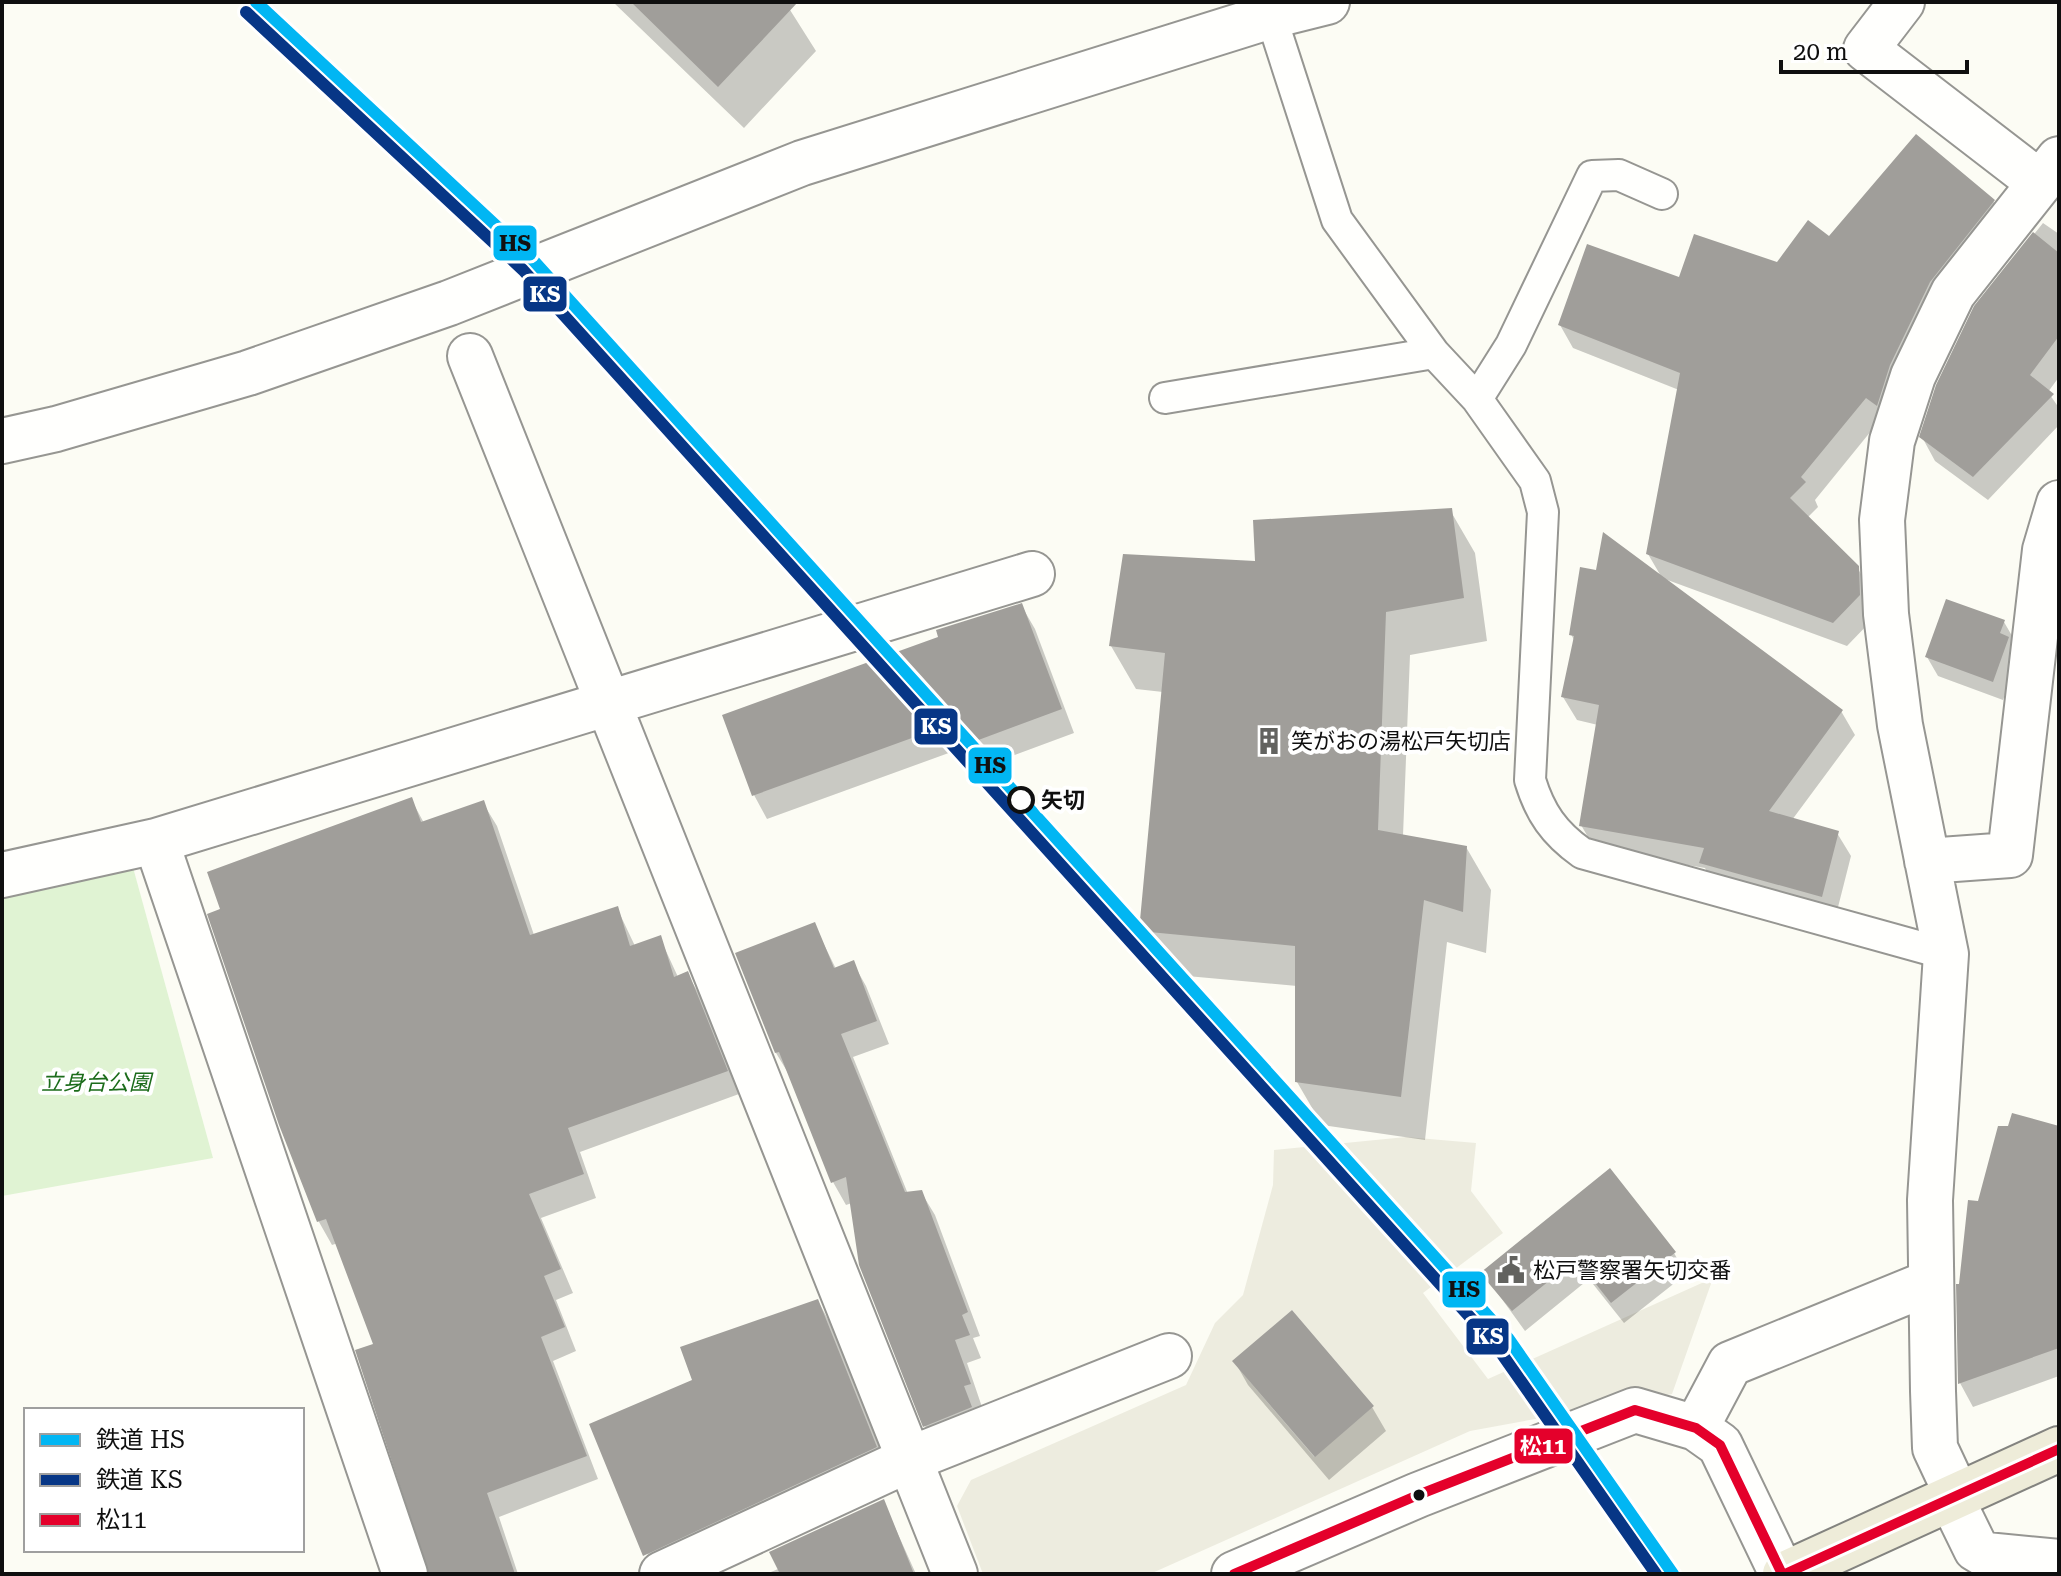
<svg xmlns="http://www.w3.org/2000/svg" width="2061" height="1576" font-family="'Roboto Serif','Noto Sans JP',serif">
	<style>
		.green { fill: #e0f3d3 }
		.plaza { fill: #edecdf; fill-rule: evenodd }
		.shadow { fill: #0003 }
		.building { fill: #a09e9a }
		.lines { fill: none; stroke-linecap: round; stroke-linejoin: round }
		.lane-casing { stroke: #969692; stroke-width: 34 }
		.street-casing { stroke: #969692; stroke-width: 48 }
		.primary-casing { stroke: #83837f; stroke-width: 48 }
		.lane { stroke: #fffffd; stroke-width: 30 }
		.street { stroke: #fffffd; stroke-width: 44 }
		.primary { stroke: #eeecd9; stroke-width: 44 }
		.bus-1-casing { stroke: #fff; stroke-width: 16 }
		.bus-1 { stroke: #e4002b; stroke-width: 10 }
		.rail-1-casing { stroke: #fff; stroke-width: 18 }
		.rail-2-casing { stroke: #fff; stroke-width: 18 }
		.rail-1 { stroke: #01b6f3; stroke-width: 12 }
		.rail-2 { stroke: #073686; stroke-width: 12 }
		.stop-dot { fill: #fff; stroke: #0f0f0f; stroke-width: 4 }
		.bus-dot { fill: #0f0f0f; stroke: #fff; stroke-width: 3 }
		.labels { text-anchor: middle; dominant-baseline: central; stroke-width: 8; stroke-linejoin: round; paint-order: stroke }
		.poi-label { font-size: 22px; fill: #0f0f0f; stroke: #fff; text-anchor: start }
		.stop-label { font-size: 22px; font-weight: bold; fill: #0f0f0f; stroke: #fff; text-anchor: start }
		.park-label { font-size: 22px; font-style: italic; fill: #1c6c1b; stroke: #fff }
		.line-badge { stroke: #fff; stroke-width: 3 }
		.badge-label { font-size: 22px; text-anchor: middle; font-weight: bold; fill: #fff }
		.pale-badge-label { font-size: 22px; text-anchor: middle; font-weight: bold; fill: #111 }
	</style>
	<rect width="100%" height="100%" fill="#fcfcf4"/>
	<path class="green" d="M 129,853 L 213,1158 L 2,1196 L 2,886 Z"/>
	<path class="plaza" d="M 1406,1137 L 1476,1143 L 1471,1191 L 1503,1233 L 1423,1293 L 1488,1379 L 1713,1278 L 1672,1394 L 1470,1431 L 1150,1574 L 983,1574 L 957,1506 L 971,1480 L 1186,1385 L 1215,1323 L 1243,1295 L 1273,1185 L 1274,1150 ZM 1292,1310 L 1374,1406 L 1314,1457 L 1233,1362 Z"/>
	<path class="shadow" d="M 613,2 L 785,2 L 816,51 L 744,128 Z
		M 1993,201 L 2007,225 L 1880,420 L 1815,500 L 1818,507 L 1807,518 L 1857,567 L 1871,592 L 1873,619 L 1847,646 L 1662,578 L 1648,554 L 1679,390 L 1573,348 L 1560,325 L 1680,280 L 1778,264 L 1830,239 Z
		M 2043,223 L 2059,234 L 2059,377 L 2048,392 L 2059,408 L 2059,425 L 1988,500 L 1935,461 L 1922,437 L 1976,307 Z
		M 1450,510 L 1475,553 L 1487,641 L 1410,655 L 1403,836 L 1466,847 L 1491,890 L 1486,953 L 1447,942 L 1425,1140 L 1322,1125 L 1297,1082 L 1297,986 L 1165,974 L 1141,931 L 1163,692 L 1136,689 L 1111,646 L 1258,563 Z
		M 1021,605 L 1035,629 L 1074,733 L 980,768 L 968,746 L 767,819 L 754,795 L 941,638 Z
		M 2004,622 L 2015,641 L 2018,657 L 2003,700 L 1938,676 L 1927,657 Z
		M 1571,634 L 1841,711 L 1855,735 L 1792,820 L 1837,833 L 1851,856 L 1835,919 L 1715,886 L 1705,868 L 1595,849 L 1581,825 L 1598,725 L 1577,720 L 1563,697 L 1575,642 Z
		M 411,799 L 424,823 L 483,803 L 497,826 L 534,935 L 617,908 L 635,946 L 660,938 L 678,977 L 687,974 L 701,997 L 739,1094 L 580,1152 L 596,1198 L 541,1218 L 573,1293 L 556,1300 L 576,1351 L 553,1361 L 598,1479 L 499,1517 L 518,1574 L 431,1574 L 375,1345 L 338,1243 L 332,1245 L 319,1222 L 210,915 Z
		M 814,924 L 836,969 L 853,963 L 866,986 L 889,1044 L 853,1057 L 908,1194 L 921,1192 L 935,1215 L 980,1336 L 973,1338 L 981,1358 L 967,1363 L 982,1407 L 938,1449 L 925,1426 L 852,1203 L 846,1205 L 833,1182 L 790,1076 L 776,1053 Z
		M 2059,1128 L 2059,1376 L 1973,1407 L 1960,1383 L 1958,1286 L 1961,1286 L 1979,1203 Z
		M 1609,1171 L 1674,1253 L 1686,1274 L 1624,1323 L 1589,1279 L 1525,1331 L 1483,1273 Z
		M 818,1301 L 830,1323 L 888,1469 L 836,1493 L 648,1555 L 636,1534 L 695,1381 Z
		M 1235,1362 L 1372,1407 L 1386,1431 L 1329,1480 L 1248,1385 Z
		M 883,1501 L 916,1574 L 766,1574 L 851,1539 Z"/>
	<path class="building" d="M 631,2 L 798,2 L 718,87 Z
		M 1916,134 L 1995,200 L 1930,282 L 1890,365 L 1877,406 L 1866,398 L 1801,477 L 1806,482 L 1790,498 L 1859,566 L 1860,595 L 1833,623 L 1646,554 L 1680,373 L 1558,325 L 1587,244 L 1679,277 L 1694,234 L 1777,262 L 1808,220 L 1829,236 Z
		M 2033,232 L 2059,253 L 2059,336 L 2030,375 L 2054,394 L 1973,477 L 1919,437 L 1936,385 L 1974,306 Z
		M 1452,508 L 1464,598 L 1386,612 L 1378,830 L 1467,846 L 1463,912 L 1424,900 L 1401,1097 L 1295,1082 L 1295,946 L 1139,931 L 1165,653 L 1109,646 L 1123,554 L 1255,561 L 1253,520 Z
		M 1603,532 L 1843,710 L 1769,811 L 1839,831 L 1822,897 L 1699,863 L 1704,848 L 1579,826 L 1599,705 L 1561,697 L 1574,636 L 1569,635 L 1580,567 L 1596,570 Z
		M 1946,599 L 2005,620 L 2000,633 L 2009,637 L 1993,682 L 1925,657 Z
		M 1022,603 L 1062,709 L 965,745 L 956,722 L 752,796 L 722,715 L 938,637 L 936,630 Z
		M 412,797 L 421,822 L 484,800 L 530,935 L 618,906 L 630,946 L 661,935 L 674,977 L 688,971 L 728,1071 L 568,1128 L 584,1174 L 529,1194 L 561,1269 L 544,1276 L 565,1327 L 541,1337 L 587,1456 L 487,1493 L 515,1574 L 429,1574 L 355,1350 L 373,1344 L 326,1219 L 317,1222 L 279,1125 L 207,914 L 220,909 L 207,872 Z
		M 815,922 L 834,968 L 854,960 L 877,1021 L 841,1034 L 905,1192 L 922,1190 L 968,1312 L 962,1315 L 970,1335 L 955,1340 L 971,1384 L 964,1386 L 972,1407 L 923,1427 L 859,1265 L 846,1177 L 831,1183 L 779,1052 L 775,1053 L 735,953 Z
		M 2012,1113 L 2059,1126 L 2059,1348 L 1958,1384 L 1956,1284 L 1959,1284 L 1968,1200 L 1978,1201 L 1998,1126 L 2008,1126 Z
		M 1610,1168 L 1676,1252 L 1611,1303 L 1576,1259 L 1512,1311 L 1480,1273 Z
		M 818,1299 L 877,1447 L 643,1556 L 589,1424 L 692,1380 L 680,1347 Z
		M 1292,1310 L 1374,1406 L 1315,1457 L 1232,1361 Z
		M 884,1499 L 914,1574 L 780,1574 L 769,1552 Z"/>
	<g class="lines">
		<g class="lane-casing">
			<path id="lane" d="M 1271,16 L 1337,220 L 1434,353 L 1477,399 L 1535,481 L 1543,512 L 1530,780 C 1540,813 1554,833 1582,853 L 1946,954
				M 1165,398 L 1434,353
				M 1477,399 L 1511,345 L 1592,176 L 1619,175 L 1662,194"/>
		</g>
		<g class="street-casing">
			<path id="street" d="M 1902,2 L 1866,49 L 2040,183
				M 470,356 L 955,1574
				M 2,441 L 56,429 L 248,373 L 449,303 L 802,163 L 1271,16 L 1327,2
				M 156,841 L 405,1574
				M 1927,861 L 2010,855 L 2045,550 L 2059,503
				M 2,875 L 156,841 L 1032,574
				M 1696,1428 L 1730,1364 L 1931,1282
				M 1958,1497 L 1935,1448 L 1933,1391 L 1930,1200 L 1946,954 L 1900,725 L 1886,614 L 1882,520 L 1892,441 L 1913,376 L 1953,293 L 2059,159
				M 1952,1500 L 1976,1549 L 1986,1555 L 2059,1562
				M 662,1574 L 910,1459 L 1169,1356
				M 1234,1574 L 1418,1495 L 1635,1410 L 1696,1428 L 1720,1445 L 1782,1574"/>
		</g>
		<g class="primary-casing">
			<path id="primary" d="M 1785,1574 L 2059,1449"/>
		</g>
		<use href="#lane" class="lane"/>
		<use href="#street" class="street"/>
		<use href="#primary" class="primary"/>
		<g class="bus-1-casing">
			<path id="bus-1" d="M 1234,1574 L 1418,1495 L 1635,1410 L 1696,1428 L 1720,1445 L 1782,1574
				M 1785,1574 L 2059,1449"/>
		</g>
		<use href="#bus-1" class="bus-1"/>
		<g class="rail-1-casing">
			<path id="rail-1" d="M 256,2 L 533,260 L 1508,1338 L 1673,1574"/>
		</g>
		<g class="rail-2-casing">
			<path id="rail-2" d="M 246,12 L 523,270 L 1497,1347 L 1656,1574"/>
		</g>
		<use href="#rail-1" class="rail-1"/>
		<use href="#rail-2" class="rail-2"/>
	</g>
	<defs>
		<g id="building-bare" transform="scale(2.16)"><path d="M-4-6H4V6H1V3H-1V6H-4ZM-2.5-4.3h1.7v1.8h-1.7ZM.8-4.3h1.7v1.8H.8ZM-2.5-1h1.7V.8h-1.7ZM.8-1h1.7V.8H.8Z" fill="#62625f" stroke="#fff" stroke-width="2.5" paint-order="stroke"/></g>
		<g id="civic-bare" transform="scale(2.16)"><path d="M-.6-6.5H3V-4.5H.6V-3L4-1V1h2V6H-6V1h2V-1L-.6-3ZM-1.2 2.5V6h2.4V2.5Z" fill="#62625f" stroke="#fff" stroke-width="2.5" paint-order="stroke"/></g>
	</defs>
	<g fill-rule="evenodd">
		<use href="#building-bare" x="1269" y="741"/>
		<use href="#civic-bare" x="1511" y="1270"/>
	</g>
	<circle class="stop-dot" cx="1021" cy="800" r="12"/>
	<circle class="bus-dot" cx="1419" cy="1495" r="7"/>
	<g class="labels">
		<g class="poi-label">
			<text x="1291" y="741">笑がおの湯松戸矢切店</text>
			<text x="1533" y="1270">松戸警察署矢切交番</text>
		</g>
		<g class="stop-label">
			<text x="1041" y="800">矢切</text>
		</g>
		<g class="park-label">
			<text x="96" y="1082">立身台公園</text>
		</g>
	</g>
	<g class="line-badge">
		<rect x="492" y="224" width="46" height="38" rx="8" fill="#01b6f3"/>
		<rect x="522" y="275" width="46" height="38" rx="8" fill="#073686"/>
		<rect x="913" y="707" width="46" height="39" rx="8" fill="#073686"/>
		<rect x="967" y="746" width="46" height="39" rx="8" fill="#01b6f3"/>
		<rect x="1441" y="1270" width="46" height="39" rx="8" fill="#01b6f3"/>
		<rect x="1465" y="1317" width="45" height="39" rx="8" fill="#073686"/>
		<rect x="1513" y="1427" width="61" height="38" rx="8" fill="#e4002b"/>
	</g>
	<g class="badge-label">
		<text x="545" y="302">KS</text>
		<text x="936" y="734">KS</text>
		<text x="1488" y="1344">KS</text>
		<text x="1543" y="1454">松11</text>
	</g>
	<g class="pale-badge-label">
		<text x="515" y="251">HS</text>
		<text x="990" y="773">HS</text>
		<text x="1464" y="1297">HS</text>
	</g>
	<rect width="2061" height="1576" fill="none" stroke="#0f0f0f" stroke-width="8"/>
	<rect x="24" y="1408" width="280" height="144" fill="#ffffff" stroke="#9f9f9f" stroke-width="2"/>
	<rect x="40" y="1434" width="40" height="12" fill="#01b6f3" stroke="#9f9f9f" stroke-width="2"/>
	<text x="96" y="1448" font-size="24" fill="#0f0f0f">鉄道 HS</text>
	<rect x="40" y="1474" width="40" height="12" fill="#073686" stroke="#9f9f9f" stroke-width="2"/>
	<text x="96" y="1488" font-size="24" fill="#0f0f0f">鉄道 KS</text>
	<rect x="40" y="1514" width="40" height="12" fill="#e4002b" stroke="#9f9f9f" stroke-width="2"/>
	<text x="96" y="1528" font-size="24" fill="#0f0f0f">松11</text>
	<path d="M1781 60v12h186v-12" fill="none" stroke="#0f0f0f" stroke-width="4"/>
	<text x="1793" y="60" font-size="24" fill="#0f0f0f" stroke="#ffffff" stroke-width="6" paint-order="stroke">20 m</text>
</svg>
